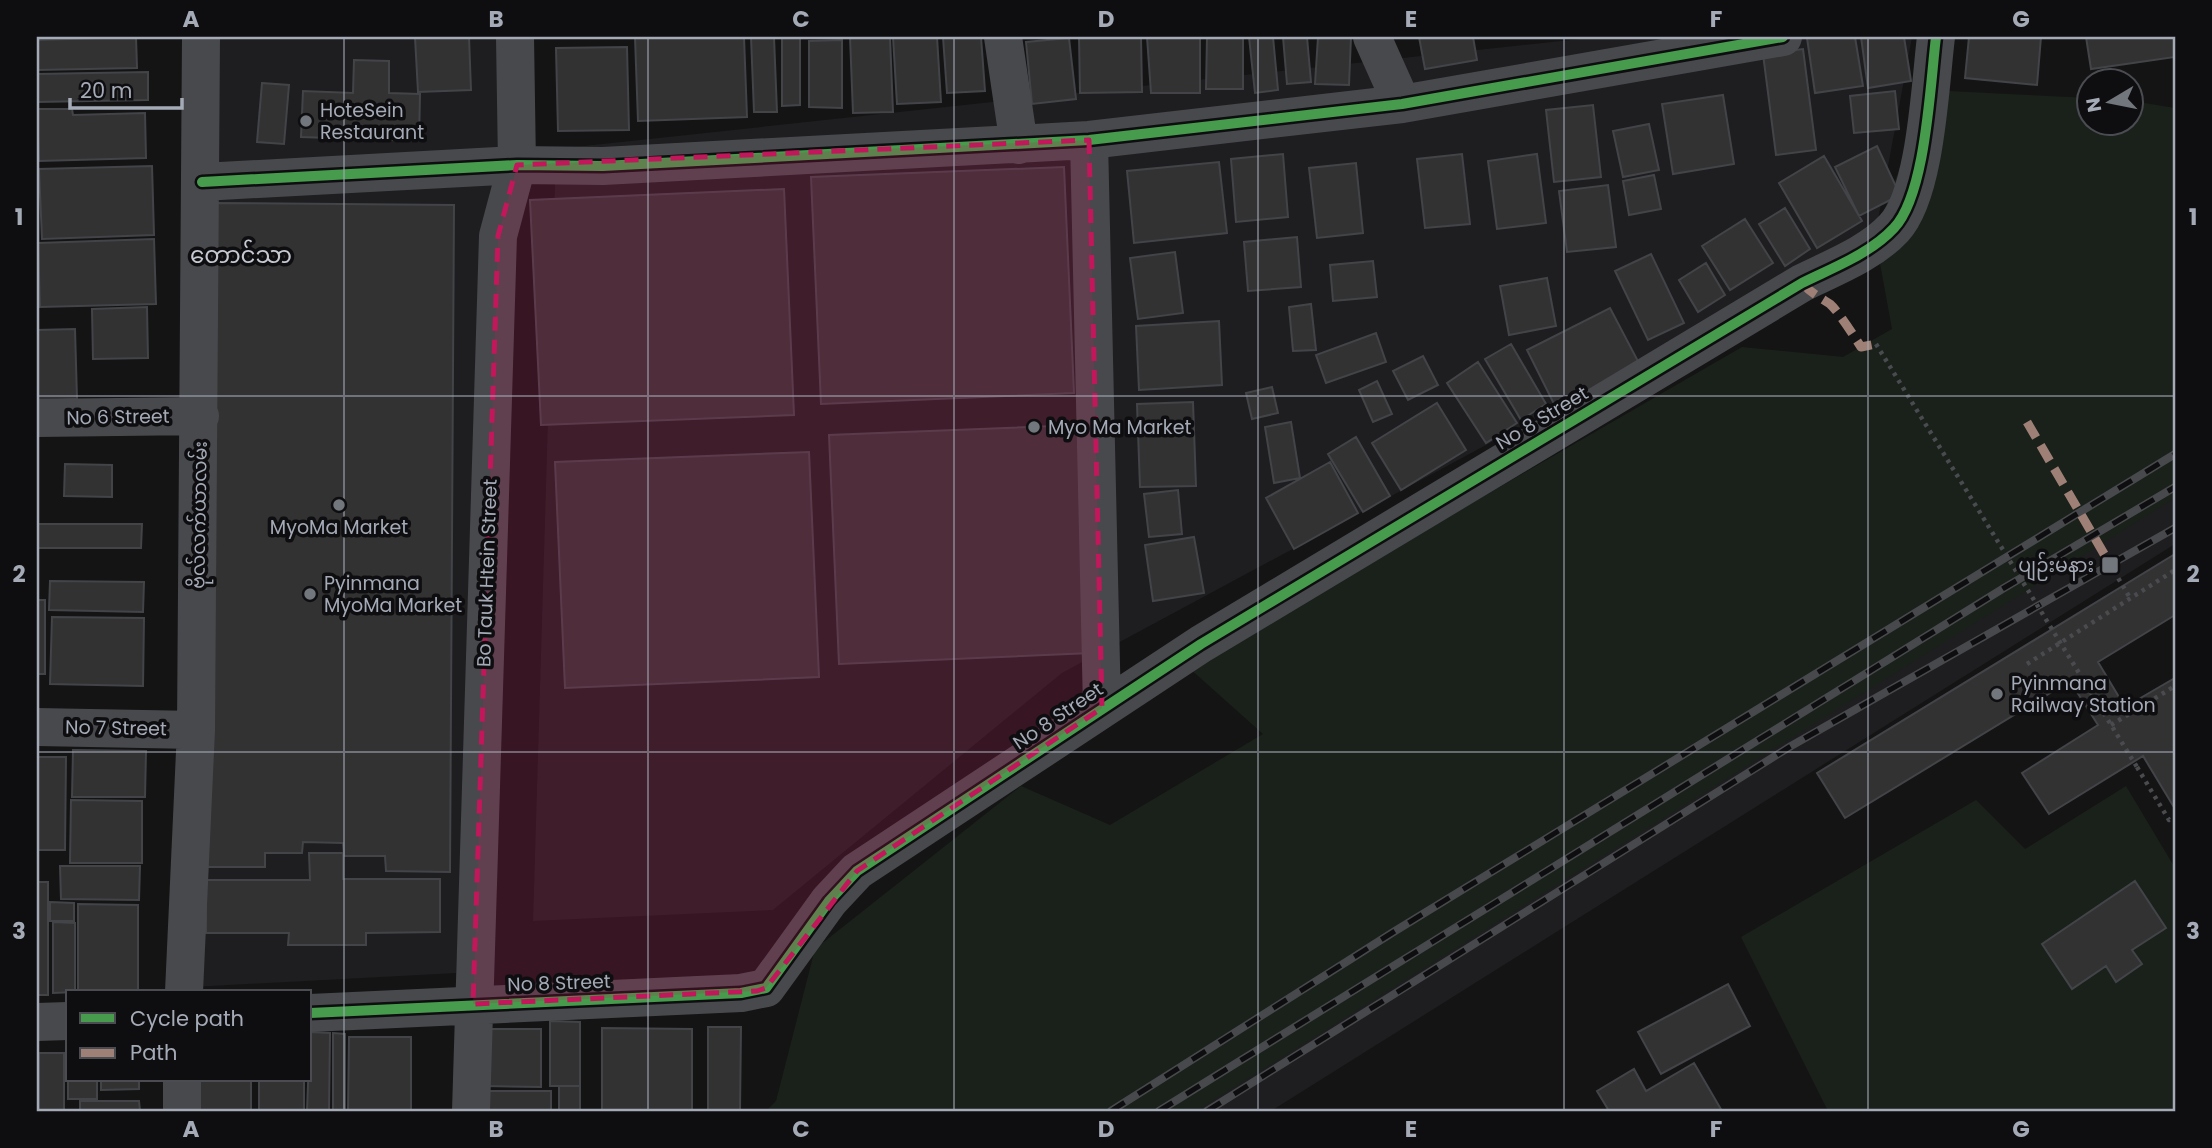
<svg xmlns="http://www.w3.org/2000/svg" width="2212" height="1148" font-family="Poppins,'Noto Sans Myanmar',sans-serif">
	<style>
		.built { fill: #1e1e20 }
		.green { fill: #1a211a }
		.building { fill: #323233; stroke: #424448; stroke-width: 2 }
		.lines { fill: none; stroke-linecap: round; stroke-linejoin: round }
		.path { stroke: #4a4b4f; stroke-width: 4.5; stroke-dasharray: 3.5 5; stroke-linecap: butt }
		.minor { stroke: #48494d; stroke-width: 38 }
		.rail-casing { stroke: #48494c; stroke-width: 8 }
		.rail { stroke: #0e0e10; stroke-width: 5; stroke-dasharray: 16; stroke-linecap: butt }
		.path-bridge { stroke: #4a4b4f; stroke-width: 4.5; stroke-dasharray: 3.5 5; stroke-linecap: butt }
		.quiet { stroke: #9e8076; stroke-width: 9; stroke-dasharray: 18 9; stroke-linecap: butt }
		.cycleway-casing { stroke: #0e0e10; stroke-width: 15 }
		.cycleway { stroke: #469c4c; stroke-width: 10 }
		.marked { fill: #c2185b; fill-opacity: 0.2; stroke: #c2185b; stroke-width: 5; stroke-dasharray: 14 9; stroke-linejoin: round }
		.grid { fill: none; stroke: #a4aab6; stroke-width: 2; stroke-opacity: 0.55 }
		.poi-dot { fill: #72767d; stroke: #0e0e10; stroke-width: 2.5 }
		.labels { text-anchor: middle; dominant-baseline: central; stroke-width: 7; stroke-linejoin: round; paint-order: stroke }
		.poi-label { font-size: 19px; fill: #a4aab6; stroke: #0e0e10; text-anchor: start }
		.street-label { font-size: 19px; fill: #a4aab6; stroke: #0e0e10 }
		.quarter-label { font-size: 23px; fill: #c5c9d2; stroke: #0e0e10 }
		.neatline { fill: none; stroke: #a4aab6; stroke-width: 2.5 }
		.grid-label { font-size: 23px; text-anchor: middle; font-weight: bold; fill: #a4aab6 }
	</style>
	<rect width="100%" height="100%" fill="#141414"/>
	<path class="built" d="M 200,37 L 508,37 L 456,973 L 192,987 Z
		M 1598,37 L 1912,37 L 1875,236 L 1062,673 L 773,910 L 533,921 L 556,149 Z
		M 2175,294 L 2175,544 L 1271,1111 L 1112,1111 Z"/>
	<path class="green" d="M 1928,90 L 2089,98 L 2090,122 L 2132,122 L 2132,101 L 2175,108 L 2175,498 L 1196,1111 L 766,1111 L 776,1101 L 815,949 L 1021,786 L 1110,825 L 1263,734 L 1188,667 L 1742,347 L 1843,357 L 1892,329 L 1875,236 Z
		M 2126,786 L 2175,868 L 2175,1111 L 1828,1111 L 1741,937 L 1976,800 L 2025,849 Z"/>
	<path class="building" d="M 136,37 L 137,68 L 37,70 L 37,40 Z
		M 415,37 L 469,37 L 471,90 L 418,92 Z
		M 635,37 L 744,37 L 747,117 L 638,121 Z
		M 751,37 L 774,37 L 777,112 L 754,112 Z
		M 782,37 L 800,37 L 800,105 L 782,106 Z
		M 850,37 L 890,37 L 893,112 L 853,113 Z
		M 893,37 L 937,37 L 941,102 L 897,104 Z
		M 943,37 L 981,37 L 985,91 L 947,93 Z
		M 1079,37 L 1141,37 L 1142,92 L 1080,93 Z
		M 1147,37 L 1200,37 L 1200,93 L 1151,93 Z
		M 1207,37 L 1243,37 L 1243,89 L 1206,89 Z
		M 1249,37 L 1273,37 L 1278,90 L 1255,93 Z
		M 1283,37 L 1307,37 L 1311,82 L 1287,84 Z
		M 1318,37 L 1351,37 L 1349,85 L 1315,84 Z
		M 1419,37 L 1473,37 L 1477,60 L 1425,69 Z
		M 1855,37 L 1863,86 L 1815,93 L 1807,38 Z
		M 1861,37 L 1904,37 L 1911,81 L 1868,88 Z
		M 1969,37 L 2041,37 L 2037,85 L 1965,78 Z
		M 2086,37 L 2175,37 L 2175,57 L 2091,69 Z
		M 1069,38 L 1076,99 L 1032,104 L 1026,42 Z
		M 842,40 L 842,108 L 809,107 L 809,41 Z
		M 627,47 L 629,130 L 558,131 L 556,48 Z
		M 1803,49 L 1816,150 L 1776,155 L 1763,54 Z
		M 354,60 L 389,61 L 389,93 L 420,94 L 419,141 L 301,137 L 303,91 L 353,93 Z
		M 148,72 L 148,100 L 37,102 L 37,74 Z
		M 262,83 L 289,85 L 284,144 L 257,142 Z
		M 1895,91 L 1899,129 L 1854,133 L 1850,96 Z
		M 1723,95 L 1734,164 L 1673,174 L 1662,104 Z
		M 1593,105 L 1601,177 L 1554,182 L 1546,110 Z
		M 37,109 L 72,109 L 73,115 L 145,113 L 146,158 L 39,161 Z
		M 1649,124 L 1659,170 L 1623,177 L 1613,131 Z
		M 1877,146 L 1900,195 L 1859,216 L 1835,167 Z
		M 1283,154 L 1288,217 L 1236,222 L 1231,159 Z
		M 1462,154 L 1470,224 L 1425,228 L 1417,159 Z
		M 1537,154 L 1546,223 L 1497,229 L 1488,161 Z
		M 1824,156 L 1862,221 L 1817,248 L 1779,183 Z
		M 1219,162 L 1227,233 L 1134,243 L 1127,171 Z
		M 1356,163 L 1363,233 L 1317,238 L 1309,168 Z
		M 152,166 L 154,235 L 42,239 L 39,169 Z
		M 1064,167 L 1074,393 L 821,404 L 811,177 Z
		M 1654,175 L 1661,209 L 1629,215 L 1623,181 Z
		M 1608,185 L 1616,247 L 1567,252 L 1559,191 Z
		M 784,189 L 794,415 L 541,425 L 530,200 Z
		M 211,203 L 454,205 L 450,872 L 386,871 L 385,856 L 344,856 L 343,843 L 303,842 L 302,853 L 265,853 L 265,867 L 206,867 Z
		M 1785,208 L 1810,249 L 1785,266 L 1759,224 Z
		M 1745,219 L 1773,263 L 1730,290 L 1702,246 Z
		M 1297,237 L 1301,287 L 1248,291 L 1244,242 Z
		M 154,239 L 156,304 L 40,307 L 38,243 Z
		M 1175,252 L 1183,313 L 1138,319 L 1130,258 Z
		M 1651,254 L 1684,323 L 1648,340 L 1615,271 Z
		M 1373,261 L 1377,297 L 1333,301 L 1330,265 Z
		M 1706,263 L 1725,295 L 1698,312 L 1679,280 Z
		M 1547,278 L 1556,326 L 1509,335 L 1500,286 Z
		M 1311,304 L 1316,350 L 1293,351 L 1289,307 Z
		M 147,307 L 148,358 L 93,359 L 92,309 Z
		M 1610,308 L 1640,365 L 1556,408 L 1527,350 Z
		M 1219,321 L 1222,385 L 1139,390 L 1136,326 Z
		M 75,329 L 77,399 L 37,401 L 37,330 Z
		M 1376,333 L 1386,362 L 1326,383 L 1316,355 Z
		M 1511,344 L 1546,404 L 1521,420 L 1485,359 Z
		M 1423,356 L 1438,385 L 1408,400 L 1393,371 Z
		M 1478,362 L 1517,423 L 1486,443 L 1447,383 Z
		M 1377,381 L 1392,414 L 1373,422 L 1359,390 Z
		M 1272,387 L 1278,413 L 1252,419 L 1246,393 Z
		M 1193,402 L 1196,486 L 1140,487 L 1137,404 Z
		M 1437,403 L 1466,450 L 1401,490 L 1372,443 Z
		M 1291,422 L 1300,478 L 1274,483 L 1265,427 Z
		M 1081,425 L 1091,653 L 839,664 L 829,435 Z
		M 1356,437 L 1390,496 L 1363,512 L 1328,454 Z
		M 809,452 L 819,677 L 565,688 L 555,462 Z
		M 1330,462 L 1358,513 L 1294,549 L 1266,498 Z
		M 65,464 L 112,465 L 112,497 L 64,496 Z
		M 1178,490 L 1182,534 L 1149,537 L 1144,494 Z
		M 37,524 L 142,524 L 141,548 L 37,548 Z
		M 1194,537 L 1204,593 L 1153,601 L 1145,545 Z
		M 2175,554 L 2175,615 L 2098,662 L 2125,707 L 2175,678 L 2175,809 L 2143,756 L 2049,814 L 2022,773 L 2098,725 L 2070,681 L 1845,818 L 1817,773 Z
		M 50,581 L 144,582 L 143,612 L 49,610 Z
		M 37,600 L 45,600 L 45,674 L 37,674 Z
		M 52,617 L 144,618 L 143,686 L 50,684 Z
		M 73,750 L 146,751 L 145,797 L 72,797 Z
		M 37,757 L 66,757 L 65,850 L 37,850 Z
		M 71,800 L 142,801 L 142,863 L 70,863 Z
		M 309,853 L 343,853 L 343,879 L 440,879 L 440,932 L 366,933 L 366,945 L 288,945 L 289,933 L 206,933 L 206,880 L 310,880 Z
		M 60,866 L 140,866 L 139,900 L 61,899 Z
		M 2135,881 L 2166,928 L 2132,950 L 2142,964 L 2116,982 L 2106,966 L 2072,989 L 2042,944 Z
		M 37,882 L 48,882 L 48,995 L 37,995 Z
		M 50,902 L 74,903 L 74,921 L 50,921 Z
		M 78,904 L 138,905 L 138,992 L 78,992 Z
		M 53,922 L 75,923 L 75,992 L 53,993 Z
		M 1728,984 L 1750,1026 L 1661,1074 L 1638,1032 Z
		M 550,1021 L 580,1022 L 580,1086 L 550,1086 Z
		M 708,1027 L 741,1027 L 740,1111 L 708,1111 Z
		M 602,1028 L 692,1029 L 692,1110 L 602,1110 Z
		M 486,1029 L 541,1029 L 541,1087 L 486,1086 Z
		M 310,1032 L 330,1033 L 329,1111 L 307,1111 Z
		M 333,1033 L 345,1034 L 345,1111 L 333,1111 Z
		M 349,1037 L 411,1037 L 411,1111 L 348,1111 Z
		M 39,1053 L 64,1053 L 64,1111 L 39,1111 Z
		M 68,1058 L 68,1080 L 97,1080 L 97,1099 L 68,1099 Z
		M 1694,1063 L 1722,1111 L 1609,1111 L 1597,1091 L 1634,1069 L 1646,1091 Z
		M 101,1080 L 139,1080 L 139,1089 L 101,1090 Z
		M 190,1080 L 251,1080 L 251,1111 L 190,1111 Z
		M 259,1080 L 304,1080 L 304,1111 L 259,1111 Z
		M 559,1086 L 580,1086 L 580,1111 L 559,1111 Z
		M 489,1091 L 551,1091 L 551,1111 L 488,1111 Z
		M 80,1101 L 139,1101 L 140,1111 L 80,1111 Z
		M 615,1110 L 685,1110 L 615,1111 Z"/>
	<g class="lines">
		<path class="path" d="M 2114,571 L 2130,598
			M 2027,664 L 2175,570
			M 2111,725 L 2175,686
			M 2137,767 L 2169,820 L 2175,819"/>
		<path class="minor" d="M 1003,37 L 1019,145
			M 1372,37 L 1402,104
			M 1089,140 L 1102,708
			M 202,182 L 517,165 L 603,166 L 1089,140 L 1402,104 L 1783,37
			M 37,418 L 200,416
			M 37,727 L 196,730
			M 184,992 L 196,730 L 201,37
			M 310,1013 L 741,993 L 766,988 L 829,901 L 857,871 L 1201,644 L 1802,283 C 1832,268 1870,254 1894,228 C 1926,194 1930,85 1936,37
			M 37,1022 L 68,1021
			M 182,1111 L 182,1080
			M 471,1111 L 498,236 L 517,165 L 515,37"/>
		<g class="rail-casing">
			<path id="rail" d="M 1111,1111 L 1395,931 L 2175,454
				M 1159,1111 L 2004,588 L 2175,487
				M 1207,1111 L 1791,746 L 2175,528"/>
		</g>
		<use href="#rail" class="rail"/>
		<path class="path-bridge" d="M 1876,344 L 2137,767"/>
		<path class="quiet" d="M 1802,283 C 1811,293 1819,297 1830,304 C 1838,311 1854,336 1861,347 L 1876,344
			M 2027,422 L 2114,571"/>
		<g class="cycleway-casing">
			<path id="cycleway" d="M 202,182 L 517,165 L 603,166 L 1089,140 L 1402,104 L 1783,37
				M 310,1013 L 741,993 L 766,988 L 829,901 L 857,871 L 1201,644 L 1802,283 C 1832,268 1870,254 1894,228 C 1926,194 1930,85 1936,37"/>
		</g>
		<use href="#cycleway" class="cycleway"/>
	</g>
	<path class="marked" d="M 1089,140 L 1102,708 L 857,871 L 766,988 L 757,991 L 473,1004 L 498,236 L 517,165 Z"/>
	<path class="grid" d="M 344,37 L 344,1111M 648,37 L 648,1111M 954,37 L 954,1111M 1258,37 L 1258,1111M 1564,37 L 1564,1111M 1868,37 L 1868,1111M 37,396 L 2175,396M 37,752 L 2175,752"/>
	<g class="poi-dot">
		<circle cx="306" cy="121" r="7"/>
		<circle cx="1034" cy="427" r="7"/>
		<circle cx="339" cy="505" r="7"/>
		<rect x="2101" y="556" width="18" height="18" rx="3.5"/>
		<circle cx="310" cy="594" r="7"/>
		<circle cx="1997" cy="694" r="7"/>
	</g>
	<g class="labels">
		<g class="poi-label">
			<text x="320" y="110">HoteSein<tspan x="320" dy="22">Restaurant</tspan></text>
			<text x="1048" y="427">Myo Ma Market</text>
			<text x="339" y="527" text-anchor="middle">MyoMa Market</text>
			<text x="2094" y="565" text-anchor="end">ပျဉ်းမနား</text>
			<text x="324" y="583">Pyinmana<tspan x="324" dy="22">MyoMa Market</tspan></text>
			<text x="2011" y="683">Pyinmana<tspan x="2011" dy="22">Railway Station</tspan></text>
		</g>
		<g class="street-label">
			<text transform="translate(118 417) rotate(-1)">No 6 Street</text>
			<text transform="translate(1542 418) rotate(-31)">No 8 Street</text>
			<text transform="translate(199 515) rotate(-89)">ဗိုလ်လက်ယာလမ်း</text>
			<text transform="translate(487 573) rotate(-88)">Bo Tauk Htein Street</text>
			<text transform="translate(1058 716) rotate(-34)">No 8 Street</text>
			<text transform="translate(116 728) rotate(1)">No 7 Street</text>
			<text transform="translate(559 983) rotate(-2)">No 8 Street</text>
		</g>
		<g class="quarter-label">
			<text x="241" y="255">တောင်သာ</text>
		</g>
	</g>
	<rect width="2212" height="1148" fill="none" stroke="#0e0e10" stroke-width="77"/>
	<rect x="66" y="990" width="245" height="91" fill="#0e0e10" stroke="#4a4c52" stroke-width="2"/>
	<rect x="80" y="1013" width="35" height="10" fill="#469c4c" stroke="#4a4c52" stroke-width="2"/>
	<text x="130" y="1026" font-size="21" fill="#a4aab6">Cycle path</text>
	<rect x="80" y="1048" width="35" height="10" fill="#9e8076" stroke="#4a4c52" stroke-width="2"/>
	<text x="130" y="1060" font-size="21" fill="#a4aab6">Path</text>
	<g transform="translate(2110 102) rotate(260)"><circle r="33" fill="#0e0e10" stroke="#4a4c52" stroke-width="2"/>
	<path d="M0-5L12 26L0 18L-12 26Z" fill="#72767d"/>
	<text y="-10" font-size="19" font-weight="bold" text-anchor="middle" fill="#a4aab6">N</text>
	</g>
	<path d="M70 98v10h112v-10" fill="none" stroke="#a4aab6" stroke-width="3.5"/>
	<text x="80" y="98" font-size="21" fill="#a4aab6" stroke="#0e0e10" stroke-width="5" paint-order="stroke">20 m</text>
	<rect x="38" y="38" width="2136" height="1072" class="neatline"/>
	<g class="grid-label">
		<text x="191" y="27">A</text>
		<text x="496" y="27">B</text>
		<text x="801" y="27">C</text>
		<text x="1106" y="27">D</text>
		<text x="1411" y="27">E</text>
		<text x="1716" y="27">F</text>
		<text x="2021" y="27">G</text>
		<text x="19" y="225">1</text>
		<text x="2193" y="225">1</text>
		<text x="19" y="582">2</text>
		<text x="2193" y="582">2</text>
		<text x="19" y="939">3</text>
		<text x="2193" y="939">3</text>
		<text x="191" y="1137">A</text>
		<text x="496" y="1137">B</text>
		<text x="801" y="1137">C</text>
		<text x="1106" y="1137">D</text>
		<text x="1411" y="1137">E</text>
		<text x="1716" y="1137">F</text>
		<text x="2021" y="1137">G</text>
	</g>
</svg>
